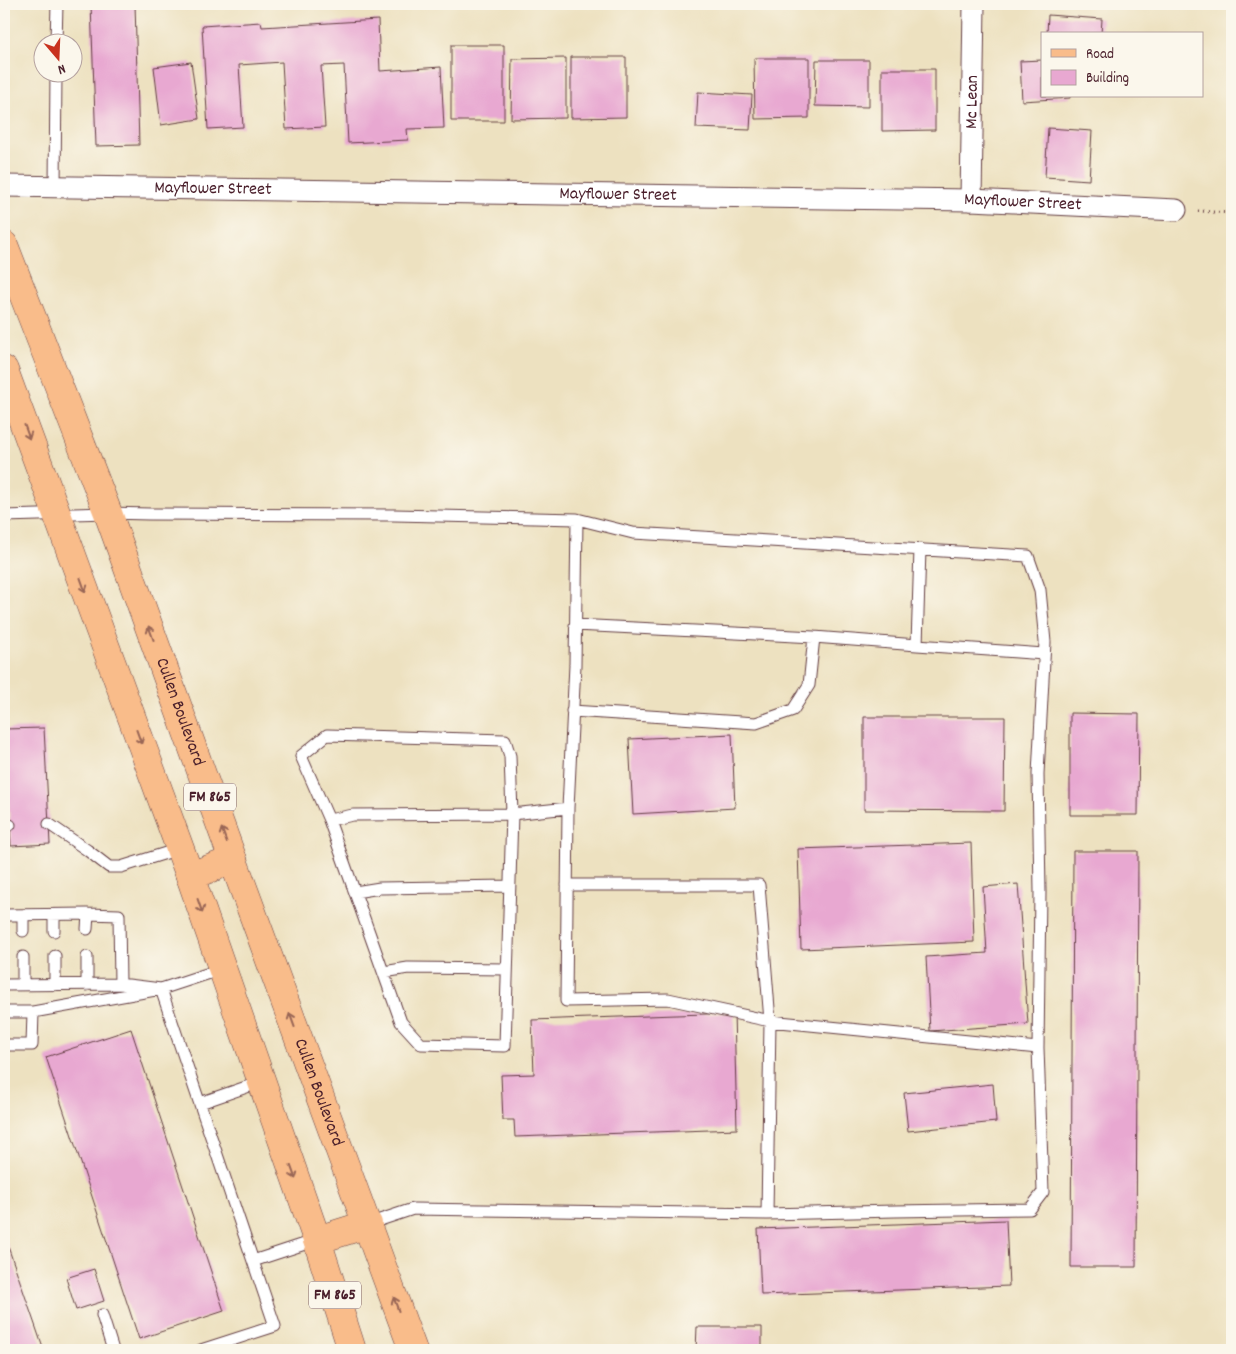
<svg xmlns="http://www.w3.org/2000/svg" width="1236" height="1354" font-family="Dekko,sans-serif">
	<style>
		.building { fill: #e8a8d1 }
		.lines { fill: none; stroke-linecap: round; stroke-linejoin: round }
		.lane-casing { stroke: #623c41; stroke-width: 13 }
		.street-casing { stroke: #623c41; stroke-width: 23 }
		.primary-casing { stroke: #623c41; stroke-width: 29 }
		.path { stroke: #623c41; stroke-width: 3; stroke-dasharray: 1 4; stroke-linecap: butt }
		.lane { stroke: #fff; stroke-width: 11 }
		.street { stroke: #fff; stroke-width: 21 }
		.primary { stroke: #f9bc8a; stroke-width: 28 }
		.oneway { stroke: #996656 }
		.labels { text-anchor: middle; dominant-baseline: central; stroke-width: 4.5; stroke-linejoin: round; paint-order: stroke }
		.shield { fill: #fbf7ec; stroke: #7f6065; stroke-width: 1 }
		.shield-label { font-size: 16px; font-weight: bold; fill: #4a1f2b }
		.street-label { font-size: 18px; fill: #4a1f2b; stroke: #fbf7ec }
	</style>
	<rect width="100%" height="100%" fill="#fbf7ec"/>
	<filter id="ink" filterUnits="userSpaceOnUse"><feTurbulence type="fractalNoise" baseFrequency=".02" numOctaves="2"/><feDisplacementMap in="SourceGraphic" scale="10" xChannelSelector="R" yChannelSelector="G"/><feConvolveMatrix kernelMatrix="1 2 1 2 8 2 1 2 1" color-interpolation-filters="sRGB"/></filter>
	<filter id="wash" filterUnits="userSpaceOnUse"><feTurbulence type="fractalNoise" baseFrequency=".0096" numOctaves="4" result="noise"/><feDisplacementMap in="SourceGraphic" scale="20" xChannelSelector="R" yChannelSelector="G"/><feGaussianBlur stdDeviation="1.12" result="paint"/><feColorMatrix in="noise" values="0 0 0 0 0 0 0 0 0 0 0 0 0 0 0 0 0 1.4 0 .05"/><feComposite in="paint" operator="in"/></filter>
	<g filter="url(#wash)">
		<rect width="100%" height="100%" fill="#ede1c0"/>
		<g id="blocks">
			<path class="building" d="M 91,4 L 135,4 L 139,145 L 96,146 Z
				M 1048,15 L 1102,19 L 1101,34 L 1047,34 Z
				M 378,20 L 380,71 L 441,67 L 444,128 L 407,129 L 408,140 L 348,143 L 344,65 L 321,66 L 325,127 L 286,129 L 282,62 L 239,65 L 243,127 L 208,129 L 202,26 L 261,22 L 262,27 Z
				M 451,45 L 504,45 L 504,121 L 451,121 Z
				M 571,57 L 626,57 L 626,117 L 571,118 Z
				M 566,58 L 566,118 L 511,119 L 512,59 Z
				M 754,58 L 809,58 L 809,118 L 755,119 Z
				M 816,60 L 869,60 L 869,107 L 815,106 Z
				M 1042,60 L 1042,96 L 1070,96 L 1070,98 L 1022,101 L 1020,61 Z
				M 191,62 L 199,119 L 161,125 L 154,67 Z
				M 882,69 L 935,69 L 935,130 L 882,131 Z
				M 698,92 L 752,95 L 750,130 L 696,128 Z
				M 1048,128 L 1092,131 L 1089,180 L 1045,177 Z
				M 1070,713 L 1139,714 L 1138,815 L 1070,815 Z
				M 864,717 L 1005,717 L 1004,811 L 864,810 Z
				M 44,728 L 50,844 L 11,846 L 7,773 L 4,773 L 4,729 Z
				M 732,734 L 735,808 L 633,814 L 629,739 Z
				M 971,843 L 974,942 L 801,949 L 798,849 Z
				M 1073,851 L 1138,851 L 1136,1267 L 1071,1267 Z
				M 1018,884 L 1028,1024 L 930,1031 L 926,957 L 987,953 L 983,887 Z
				M 734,1013 L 737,1129 L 515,1137 L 514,1120 L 503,1120 L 501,1075 L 534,1074 L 532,1020 Z
				M 131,1029 L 224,1311 L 139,1339 L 46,1057 Z
				M 993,1084 L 996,1122 L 908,1131 L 904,1093 Z
				M 1006,1220 L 1009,1286 L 761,1295 L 758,1229 Z
				M 4,1235 L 43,1348 L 37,1350 L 4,1350 Z
				M 94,1269 L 104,1301 L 76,1310 L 66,1278 Z
				M 697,1327 L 762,1327 L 762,1350 L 696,1350 Z"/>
		</g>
	</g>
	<g filter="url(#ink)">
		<use href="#blocks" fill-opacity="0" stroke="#623c41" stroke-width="1"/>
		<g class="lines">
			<g class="lane-casing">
				<path id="lane" d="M 56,42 L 57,4
					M 55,187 L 56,72
					M 4,516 L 108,513 L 149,514 L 394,515 L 577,519 L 575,665 L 568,808
					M 575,625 L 814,637 L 917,645 L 920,549
					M 917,645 L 1044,654
					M 572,711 L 756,723 L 793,710 L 809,685 L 814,637
					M 327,735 L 505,740 L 510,756 L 512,814 L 505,1046 L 421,1044 L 401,1022 L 329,820 L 301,756 Z
					M 329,820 L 353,815 L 512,814 L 568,808 L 566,1001 L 668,999 L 770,1021 L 1038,1048 L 1040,892 L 1038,774 L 1045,642 L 1040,590 L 1028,556 L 633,533 L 577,519
					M 49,824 L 87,850 L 109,867 L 121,867 L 179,849
					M 4,825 L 10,825
					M 567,885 L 759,885 L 770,1021 L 767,1214
					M 355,892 L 380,888 L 509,886
					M 4,915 L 88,914 L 119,915 L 120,984
					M 54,915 L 54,931
					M 87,929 L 88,914
					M 23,931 L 23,915
					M 55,956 L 55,985
					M 23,957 L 23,985
					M 384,972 L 408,968 L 507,969
					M 4,985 L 120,984 L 161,989 L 222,969
					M 87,985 L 87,957
					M 4,1012 L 33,1012 L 32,1045 L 4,1045
					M 33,1012 L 161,989 L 275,1326 L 201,1350
					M 200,1103 L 261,1082
					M 368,1224 L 413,1209 L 767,1214 L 895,1211 L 1030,1209 L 1043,1192 L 1038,1048
					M 253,1261 L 317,1240
					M 102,1315 L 113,1350"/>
			</g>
			<g class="street-casing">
				<g id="street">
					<path id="s1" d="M 4,186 L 971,200 L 1176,210"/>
					<path id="s2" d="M 971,200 L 974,4"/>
				</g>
			</g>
			<g class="primary-casing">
				<g id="primary">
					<path id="s3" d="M 4,245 L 108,513 L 233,860 L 413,1350"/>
					<path d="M 4,370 L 190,876 L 317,1240 L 352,1350"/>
					<path d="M 190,876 L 233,860"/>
					<path d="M 317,1240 L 368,1224"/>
				</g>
			</g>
			<path class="path" d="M 1198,211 L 1232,213"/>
			<use href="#lane" class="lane"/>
			<use href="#street" class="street"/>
			<use href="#primary" class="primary"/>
		</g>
		<defs><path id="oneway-shaft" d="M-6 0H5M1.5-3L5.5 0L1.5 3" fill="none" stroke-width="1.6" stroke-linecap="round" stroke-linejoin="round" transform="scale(1.25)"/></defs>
		<g class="oneway">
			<use href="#oneway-shaft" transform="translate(27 432) rotate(70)"/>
			<use href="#oneway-shaft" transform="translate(83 585) rotate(70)"/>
			<use href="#oneway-shaft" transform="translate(151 633) rotate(-110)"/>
			<use href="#oneway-shaft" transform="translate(139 737) rotate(70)"/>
			<use href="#oneway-shaft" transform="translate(224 835) rotate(-110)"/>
			<use href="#oneway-shaft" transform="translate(200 906) rotate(71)"/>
			<use href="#oneway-shaft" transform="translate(292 1020) rotate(-110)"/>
			<use href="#oneway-shaft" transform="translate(293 1172) rotate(70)"/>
			<use href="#oneway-shaft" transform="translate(396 1304) rotate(-110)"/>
		</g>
	</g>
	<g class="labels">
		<g class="shield">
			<rect x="184" y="783.5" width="52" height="27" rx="4"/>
			<rect x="309" y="1281.5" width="52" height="27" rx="4"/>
		</g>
		<g class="shield-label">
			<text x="210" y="797">FM 865</text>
			<text x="335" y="1295">FM 865</text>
		</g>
		<g class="street-label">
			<text stroke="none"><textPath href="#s2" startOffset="98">Mc Lean</textPath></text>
			<text stroke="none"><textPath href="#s1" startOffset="209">Mayflower Street</textPath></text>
			<text stroke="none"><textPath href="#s1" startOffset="614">Mayflower Street</textPath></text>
			<text stroke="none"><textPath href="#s1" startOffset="1019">Mayflower Street</textPath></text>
			<text stroke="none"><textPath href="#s3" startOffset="499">Cullen Boulevard</textPath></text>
			<text stroke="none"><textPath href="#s3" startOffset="904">Cullen Boulevard</textPath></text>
		</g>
	</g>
	<rect width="1236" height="1354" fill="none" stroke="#fbf7ec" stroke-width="20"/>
	<rect x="1041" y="32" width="162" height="65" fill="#fbf7ec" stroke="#b4a19f"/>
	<rect x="1051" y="49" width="25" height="8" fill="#f9bc8a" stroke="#b4a19f"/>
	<text x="1086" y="58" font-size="15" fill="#4a1f2b">Road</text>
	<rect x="1051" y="70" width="25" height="15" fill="#e8a8d1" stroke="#b4a19f"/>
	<text x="1086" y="82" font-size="15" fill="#4a1f2b">Building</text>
	<g transform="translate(58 58) rotate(161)"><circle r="24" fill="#fbf7ec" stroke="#b4a19f"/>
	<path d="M0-4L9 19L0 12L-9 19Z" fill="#c8321e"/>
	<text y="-8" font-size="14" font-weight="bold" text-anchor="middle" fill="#4a1f2b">N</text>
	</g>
</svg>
